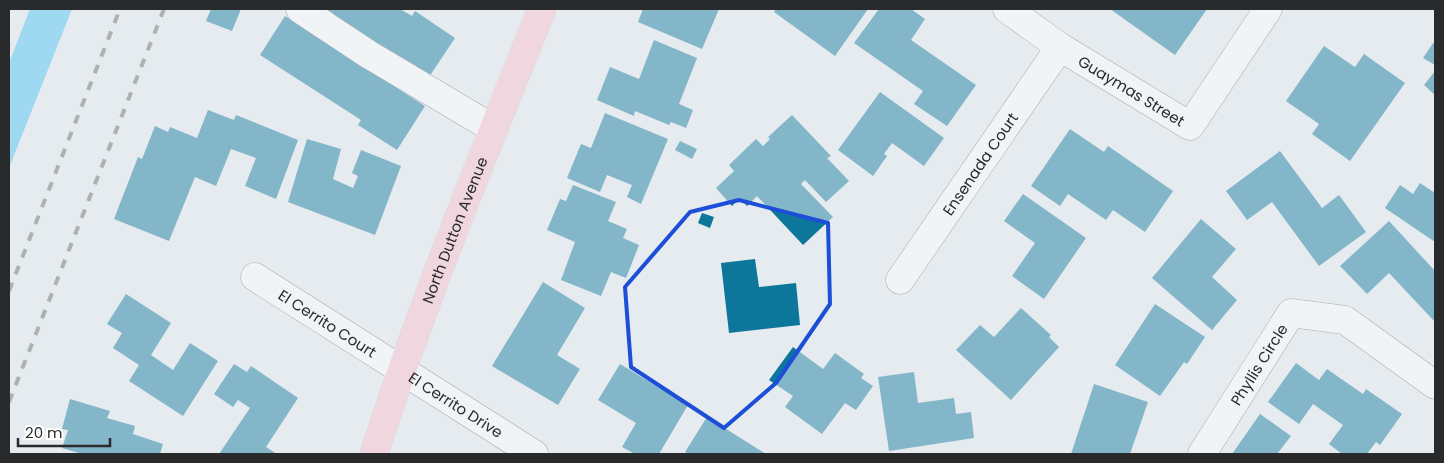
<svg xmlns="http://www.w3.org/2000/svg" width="1444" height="463" font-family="Poppins,sans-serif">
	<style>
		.water { fill: #47c0f3 }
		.building { fill: #0d769b }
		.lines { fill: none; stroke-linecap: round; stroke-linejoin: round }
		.minor-casing { stroke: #5c6163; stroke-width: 29 }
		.major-casing { stroke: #c7c8c8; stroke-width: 29 }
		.minor { stroke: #fff; stroke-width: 28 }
		.major { stroke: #fdbfcd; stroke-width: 28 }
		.rail { stroke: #676b6d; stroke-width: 4; stroke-dasharray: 9 9; stroke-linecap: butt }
		.marked { fill: none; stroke: #1d4ed8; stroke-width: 4; stroke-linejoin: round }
		.labels { text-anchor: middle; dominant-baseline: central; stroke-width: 5; stroke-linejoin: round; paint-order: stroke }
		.street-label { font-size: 15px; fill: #282a2b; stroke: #fff }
	</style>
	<rect width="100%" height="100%" fill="#e5ebee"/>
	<path class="water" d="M 30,9 L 72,9 L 9,168 L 9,63 Z"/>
	<path class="building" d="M 211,9 L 241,9 L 232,31 L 206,21 Z
		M 326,9 L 400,9 L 412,16 L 415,11 L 455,38 L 425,83 L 329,19 L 333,13 Z
		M 643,9 L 719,9 L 702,49 L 638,22 Z
		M 776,9 L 868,9 L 835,56 L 774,12 Z
		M 879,9 L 911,9 L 925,19 L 911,40 L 976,85 L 947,126 L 914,104 L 923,91 L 854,43 Z
		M 1110,9 L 1207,9 L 1175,55 Z
		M 285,16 L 425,106 L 397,150 L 358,125 L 361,120 L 260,55 Z
		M 654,40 L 697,58 L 679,104 L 693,110 L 686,128 L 671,122 L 669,125 L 635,111 L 634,116 L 597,100 L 610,67 L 639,79 Z
		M 1433,43 L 1435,44 L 1435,65 L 1423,58 Z
		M 1324,46 L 1355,67 L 1364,54 L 1405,83 L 1350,161 L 1312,134 L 1319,124 L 1286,101 Z
		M 1435,71 L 1435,95 L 1424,85 Z
		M 880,92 L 944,138 L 924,166 L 892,143 L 884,154 L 887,156 L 873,176 L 838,150 Z
		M 208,110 L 234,120 L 236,115 L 298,140 L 276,199 L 245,186 L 256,158 L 231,149 L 216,186 L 195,177 L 169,241 L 114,219 L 138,157 L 142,159 L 155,126 L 168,132 L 170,127 L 197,138 Z
		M 605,113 L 668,139 L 641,204 L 627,197 L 632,185 L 607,175 L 600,192 L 567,178 L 581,144 L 591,148 Z
		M 792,115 L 831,156 L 827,158 L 849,181 L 826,202 L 805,180 L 801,184 L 833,217 L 803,245 L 757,196 L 747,206 L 740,198 L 732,206 L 716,188 L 734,171 L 729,165 L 756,139 L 763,146 L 770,139 L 768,137 Z
		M 1070,129 L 1104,152 L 1108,146 L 1173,191 L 1145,232 L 1113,210 L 1106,220 L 1068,194 L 1060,206 L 1031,186 Z
		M 307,139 L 341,149 L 333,179 L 353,188 L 358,176 L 352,173 L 361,150 L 401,166 L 375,235 L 288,202 Z
		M 680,141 L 697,149 L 692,159 L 675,150 Z
		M 1280,151 L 1322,208 L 1339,195 L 1366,232 L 1319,266 L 1272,202 L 1247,220 L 1226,191 Z
		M 1420,183 L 1435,193 L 1435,242 L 1385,208 L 1400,185 L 1413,194 Z
		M 573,185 L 616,202 L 608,221 L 627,229 L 623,238 L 639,245 L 626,278 L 611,272 L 601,296 L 561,280 L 575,242 L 547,230 L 560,199 L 566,201 Z
		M 1023,194 L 1086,238 L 1044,299 L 1012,276 L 1035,243 L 1004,221 Z
		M 702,213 L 714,217 L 710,228 L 698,223 Z
		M 1201,219 L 1236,249 L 1212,277 L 1237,300 L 1212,330 L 1152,278 Z
		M 1389,221 L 1435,271 L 1435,322 L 1389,273 L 1367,294 L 1340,266 Z
		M 755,259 L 759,287 L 796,283 L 800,325 L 729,333 L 721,263 Z
		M 543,282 L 585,308 L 557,355 L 580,369 L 558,405 L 492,366 Z
		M 126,294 L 171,323 L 151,355 L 173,370 L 190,343 L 218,361 L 183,416 L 129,381 L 139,365 L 113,348 L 122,333 L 107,324 Z
		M 1155,304 L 1205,337 L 1187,364 L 1184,362 L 1160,396 L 1115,365 Z
		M 1021,308 L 1051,335 L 1049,337 L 1059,347 L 1011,400 L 956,350 L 980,325 L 994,337 Z
		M 793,347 L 823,369 L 835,353 L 864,374 L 861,378 L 873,386 L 856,410 L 845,403 L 822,434 L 785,407 L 793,396 L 769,380 Z
		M 1296,363 L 1319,380 L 1327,369 L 1363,394 L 1366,389 L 1402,414 L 1380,445 L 1376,442 L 1367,454 L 1342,454 L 1329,444 L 1343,425 L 1313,404 L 1299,424 L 1268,402 Z
		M 234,364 L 247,372 L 251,366 L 298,398 L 266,447 L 277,454 L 219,454 L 250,408 L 238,400 L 233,407 L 214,394 Z
		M 620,364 L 688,405 L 659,454 L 635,454 L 622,447 L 636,423 L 598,400 Z
		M 914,372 L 918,403 L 954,398 L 956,414 L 971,412 L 974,438 L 889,451 L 878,377 Z
		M 1094,384 L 1148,402 L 1130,454 L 1071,454 Z
		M 70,399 L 110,411 L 107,418 L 135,426 L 133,434 L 163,444 L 160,454 L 82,454 L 62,448 L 68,430 L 62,429 Z
		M 1260,414 L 1291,436 L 1277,454 L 1232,454 Z
		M 707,417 L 766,454 L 688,454 L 685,452 Z"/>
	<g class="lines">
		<g class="minor-casing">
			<g id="minor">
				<path d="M 300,9 L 368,54 L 494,129"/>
				<path id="s1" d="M 1007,9 L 1060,47 L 1190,126 L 1268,9"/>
				<path id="s2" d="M 255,277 L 534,454"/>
				<path id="s3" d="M 900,280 L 1060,47"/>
				<path id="s4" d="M 1202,454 L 1291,313 L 1345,320 L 1435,385"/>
			</g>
		</g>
		<g class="major-casing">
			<g id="major">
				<path id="s5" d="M 374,454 C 422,303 483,156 542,9"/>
			</g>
		</g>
		<use href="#minor" class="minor"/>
		<use href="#major" class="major"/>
		<path class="rail" d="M 9,291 L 120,9
			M 9,402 L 164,9"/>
	</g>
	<path d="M0 0H1444V463H0ZM 739,200 L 828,223 L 830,304 L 776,383 L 724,428 L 631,367 L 625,287 L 690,212 Z" fill="#e5ebee" fill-opacity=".55" fill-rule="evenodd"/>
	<path class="marked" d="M 739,200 L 828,223 L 830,304 L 776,383 L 724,428 L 631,367 L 625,287 L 690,212 Z"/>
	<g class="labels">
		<g class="street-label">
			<text stroke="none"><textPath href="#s1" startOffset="149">Guaymas Street</textPath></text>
			<text stroke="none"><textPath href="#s3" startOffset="141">Ensenada Court</textPath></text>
			<text stroke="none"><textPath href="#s5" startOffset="238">North Dutton Avenue</textPath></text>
			<text stroke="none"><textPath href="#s2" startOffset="86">El Cerrito Court</textPath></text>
			<text stroke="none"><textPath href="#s4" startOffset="106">Phyllis Circle</textPath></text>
			<text stroke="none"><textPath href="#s2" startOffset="238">El Cerrito Drive</textPath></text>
		</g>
	</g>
	<rect width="1444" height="463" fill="none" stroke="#282a2b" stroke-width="20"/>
	<path d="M18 438v8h92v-8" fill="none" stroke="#282a2b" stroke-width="2.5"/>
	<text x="25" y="438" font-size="15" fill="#282a2b" stroke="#ffffff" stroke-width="4" paint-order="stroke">20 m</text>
</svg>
